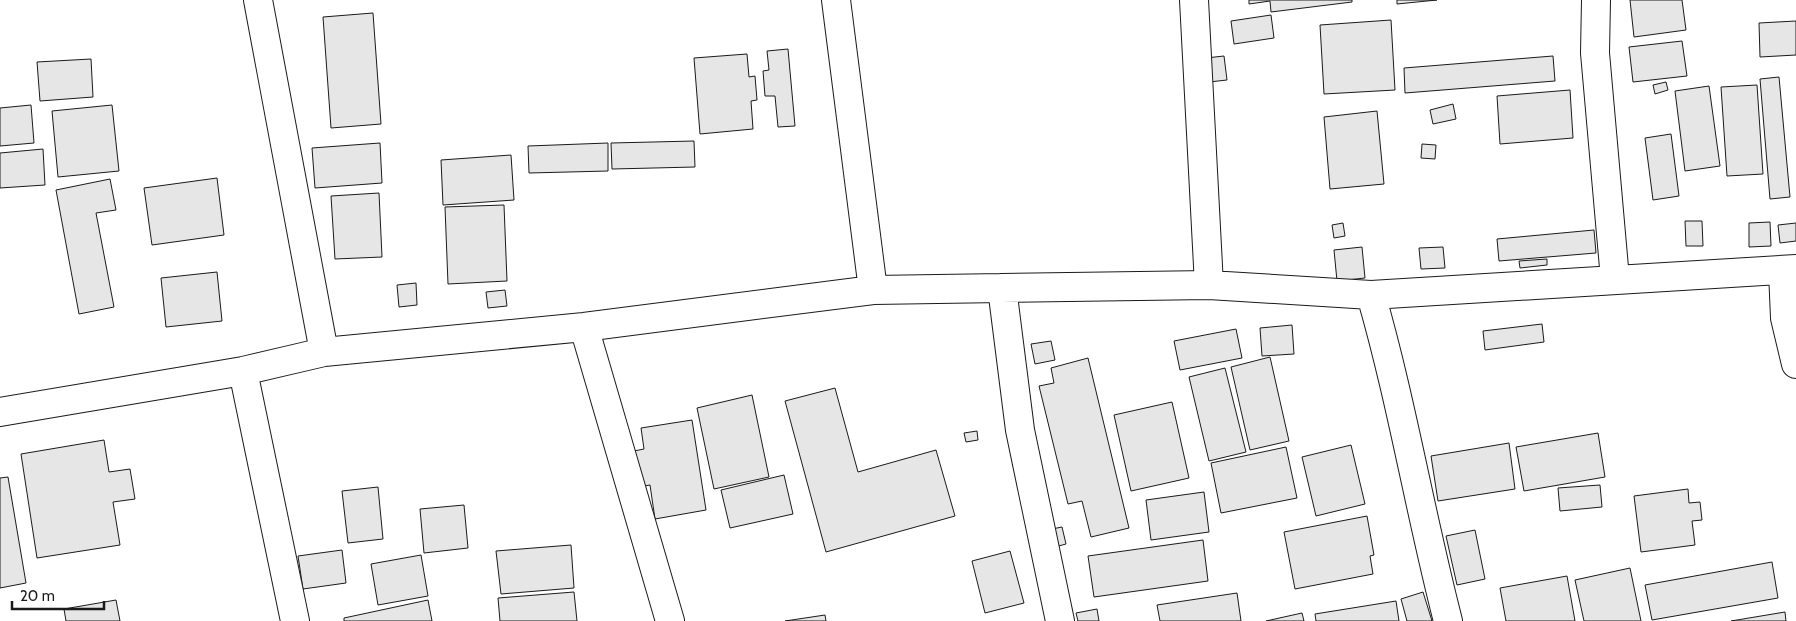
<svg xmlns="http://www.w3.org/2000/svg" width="1796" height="621" font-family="Cabin,sans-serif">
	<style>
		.building { fill: #e6e6e6; stroke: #1a1a1a }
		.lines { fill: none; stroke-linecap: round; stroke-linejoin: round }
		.minor-casing { stroke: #1a1a1a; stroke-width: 30 }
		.minor { stroke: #fff; stroke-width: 28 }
	</style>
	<rect width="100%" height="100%" fill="#fff"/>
	<path class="building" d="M 1249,0 L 1352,0 L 1352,2 L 1271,12 L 1270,1 L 1249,4 Z
		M 1397,0 L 1437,0 L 1397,4 Z
		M 1630,0 L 1682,0 L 1686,30 L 1634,37 Z
		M 373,13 L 381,124 L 331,128 L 323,17 Z
		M 1271,15 L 1274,38 L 1234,44 L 1231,21 Z
		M 1391,20 L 1395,90 L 1324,94 L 1320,25 Z
		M 1796,21 L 1796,55 L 1760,57 L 1759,23 Z
		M 1682,41 L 1687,76 L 1633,82 L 1629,47 Z
		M 788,49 L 795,126 L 778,127 L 775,96 L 765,96 L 763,71 L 769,70 L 767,51 Z
		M 747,54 L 749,77 L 755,76 L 757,100 L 751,101 L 753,129 L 700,134 L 694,58 Z
		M 1224,56 L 1227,80 L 1209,82 L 1206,58 Z
		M 1553,56 L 1555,81 L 1405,93 L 1404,68 Z
		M 91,59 L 93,97 L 40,101 L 37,62 Z
		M 1779,77 L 1790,197 L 1770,199 L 1760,79 Z
		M 1666,82 L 1668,90 L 1655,94 L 1653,85 Z
		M 1757,85 L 1763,174 L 1727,176 L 1721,87 Z
		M 1709,86 L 1720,166 L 1685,171 L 1675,91 Z
		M 1570,90 L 1573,138 L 1500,144 L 1497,96 Z
		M 1453,104 L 1456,119 L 1433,124 L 1430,110 Z
		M 31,105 L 34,143 L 0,146 L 0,108 Z
		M 112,105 L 119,171 L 58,177 L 52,111 Z
		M 1377,111 L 1384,184 L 1330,189 L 1324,117 Z
		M 1671,134 L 1679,196 L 1653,200 L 1645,138 Z
		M 694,141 L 695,167 L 612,169 L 611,143 Z
		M 380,143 L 382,183 L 315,188 L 312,148 Z
		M 608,143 L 608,171 L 529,173 L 528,146 Z
		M 1422,144 L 1436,145 L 1435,159 L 1421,158 Z
		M 43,149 L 45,185 L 0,188 L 0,153 Z
		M 511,155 L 514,200 L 443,205 L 441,160 Z
		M 217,178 L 224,235 L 152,245 L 144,188 Z
		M 110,179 L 116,210 L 96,213 L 114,307 L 79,314 L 56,190 Z
		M 379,193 L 382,257 L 335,259 L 331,196 Z
		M 504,205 L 507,281 L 448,284 L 445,207 Z
		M 1685,221 L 1702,221 L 1703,246 L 1686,246 Z
		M 1770,222 L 1771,246 L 1749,247 L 1749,223 Z
		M 1343,223 L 1345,236 L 1334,238 L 1332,225 Z
		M 1796,223 L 1796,241 L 1780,243 L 1778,225 Z
		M 1594,230 L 1596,253 L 1499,261 L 1497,239 Z
		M 1362,247 L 1365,278 L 1337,281 L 1334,250 Z
		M 1443,247 L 1445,268 L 1421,269 L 1419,248 Z
		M 1547,259 L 1547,265 L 1520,268 L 1519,261 Z
		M 217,272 L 222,321 L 166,327 L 161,278 Z
		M 416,283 L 417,305 L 399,307 L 397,285 Z
		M 505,290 L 507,306 L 488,308 L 486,292 Z
		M 1542,324 L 1544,342 L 1485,350 L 1483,331 Z
		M 1292,325 L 1294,354 L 1262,356 L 1260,328 Z
		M 1236,329 L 1242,358 L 1180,370 L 1174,341 Z
		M 1051,341 L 1055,360 L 1035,364 L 1031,344 Z
		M 1270,357 L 1289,441 L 1250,450 L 1231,367 Z
		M 1088,358 L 1129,528 L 1091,537 L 1082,501 L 1068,504 L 1039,386 L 1054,383 L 1051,368 Z
		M 1225,368 L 1246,452 L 1209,461 L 1189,377 Z
		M 835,388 L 858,472 L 936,450 L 955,516 L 826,552 L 785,401 Z
		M 752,395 L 769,477 L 714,489 L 697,408 Z
		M 1172,402 L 1189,478 L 1131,491 L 1114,415 Z
		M 692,420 L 706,510 L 655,519 L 650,485 L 639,487 L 634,451 L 644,449 L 641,428 Z
		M 977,431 L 978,440 L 966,442 L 964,433 Z
		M 1598,433 L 1605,477 L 1524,491 L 1516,447 Z
		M 104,440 L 109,472 L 130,469 L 135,499 L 113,502 L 120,545 L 37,558 L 21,454 Z
		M 1509,443 L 1515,489 L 1438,501 L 1431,456 Z
		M 1351,445 L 1365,504 L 1316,516 L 1302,457 Z
		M 1286,447 L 1297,498 L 1221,513 L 1211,463 Z
		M 784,475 L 793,514 L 730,528 L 721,490 Z
		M 8,477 L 26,583 L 0,588 L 0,478 Z
		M 1600,485 L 1602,507 L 1560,511 L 1558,488 Z
		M 378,487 L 383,539 L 348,543 L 342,491 Z
		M 1688,489 L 1689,503 L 1700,502 L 1702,520 L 1692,521 L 1695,545 L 1641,552 L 1634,496 Z
		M 1204,492 L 1209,532 L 1151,540 L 1146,500 Z
		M 464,505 L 468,548 L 424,553 L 420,509 Z
		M 1367,516 L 1374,555 L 1370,556 L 1373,574 L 1295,589 L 1284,532 Z
		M 1062,527 L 1066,544 L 1051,548 L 1047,530 Z
		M 1475,530 L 1485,579 L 1457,585 L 1446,536 Z
		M 1203,540 L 1208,581 L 1094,597 L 1088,556 Z
		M 571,545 L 574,588 L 501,594 L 496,551 Z
		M 342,550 L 346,583 L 303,589 L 298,556 Z
		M 1010,551 L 1024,603 L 985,613 L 972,561 Z
		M 421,555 L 428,596 L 378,605 L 371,564 Z
		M 1772,562 L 1778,598 L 1652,620 L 1645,585 Z
		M 1630,568 L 1641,621 L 1584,621 L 1575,580 Z
		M 1567,576 L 1575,621 L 1506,621 L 1500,588 Z
		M 574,592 L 577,621 L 500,621 L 498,598 Z
		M 1423,592 L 1432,621 L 1407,621 L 1401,599 Z
		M 1237,593 L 1241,621 L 1160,621 L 1157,605 Z
		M 116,600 L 120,621 L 66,621 L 64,609 Z
		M 428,600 L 432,621 L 344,621 L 344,618 Z
		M 1396,601 L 1399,621 L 1316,621 L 1315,614 Z
		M 1097,609 L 1099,621 L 1078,621 L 1076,613 Z
		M 1785,612 L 1786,621 L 1731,621 Z
		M 1302,613 L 1304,621 L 1266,621 Z
		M 825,615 L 826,621 L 785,621 Z"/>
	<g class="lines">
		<g class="minor-casing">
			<path id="minor" d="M 258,0 L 324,352
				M 836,0 L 873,290
				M 1194,0 L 1209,285
				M 1596,0 L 1595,53 L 1615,279
				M 1783,271 L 1785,318 L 1796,364
				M 1002,288 L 1020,430 L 1060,621
				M 1371,295 C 1402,402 1420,513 1448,621
				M 584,327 L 670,621
				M 243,371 L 295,621
				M 0,412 L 243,371 L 324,352 L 584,327 L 873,290 L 1209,285 L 1371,295 L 1796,269"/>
		</g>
		<use href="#minor" class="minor"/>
	</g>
	<path d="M12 601v8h92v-8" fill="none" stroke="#1a1a1a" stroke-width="2.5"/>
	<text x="20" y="601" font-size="15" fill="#1a1a1a" stroke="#ffffff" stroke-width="4" paint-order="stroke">20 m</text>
</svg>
